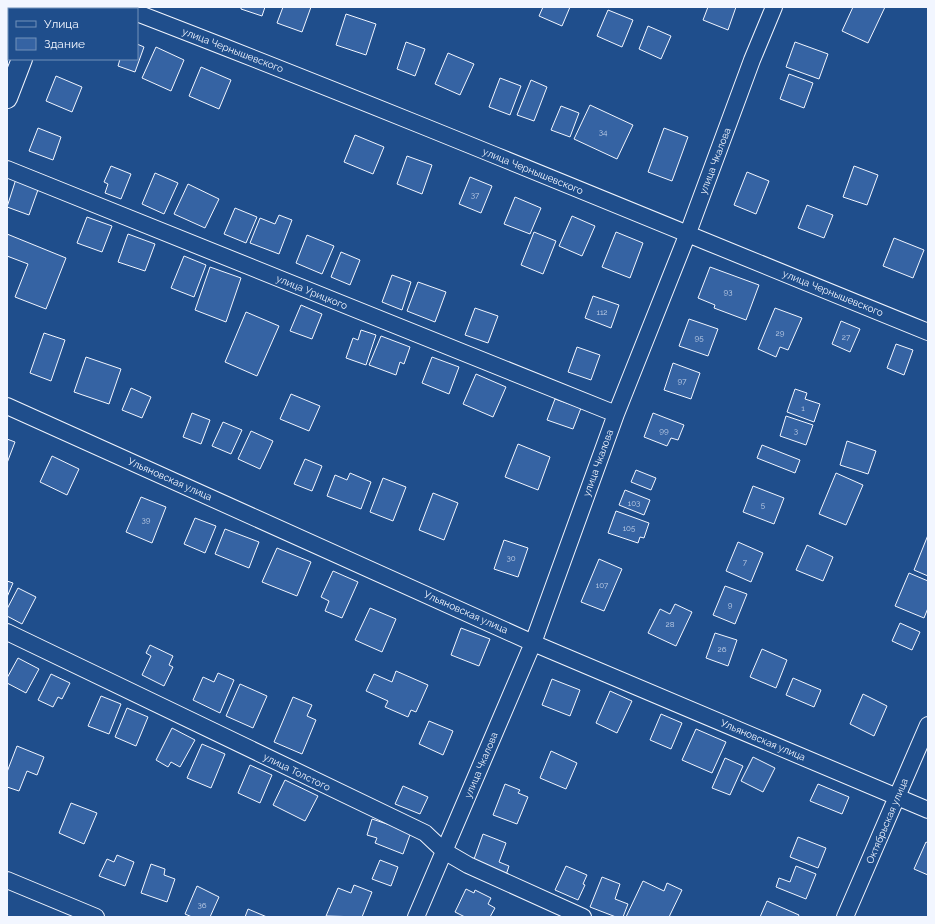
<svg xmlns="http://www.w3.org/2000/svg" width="935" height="924" font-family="Raleway,sans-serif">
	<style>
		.building { fill: #3563a3; stroke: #f2f6ff }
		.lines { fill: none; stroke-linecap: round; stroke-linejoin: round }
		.minor-casing { stroke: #f2f6ff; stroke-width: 18 }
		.tertiary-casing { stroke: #f2f6ff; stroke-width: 22 }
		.minor { stroke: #1f4e8c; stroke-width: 16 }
		.tertiary { stroke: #1f4e8c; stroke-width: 20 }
		.labels { text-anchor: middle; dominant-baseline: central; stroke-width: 3; stroke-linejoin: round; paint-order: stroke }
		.number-label { font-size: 8px; fill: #c3d1e8 }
		.street-label { font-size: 10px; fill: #f2f6ff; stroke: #1f4e8c }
	</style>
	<rect width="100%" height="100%" fill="#1f4e8c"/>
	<path class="building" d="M 241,7 L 265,7 L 262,16 L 241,9 Z
		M 283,7 L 311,7 L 302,32 L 277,23 Z
		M 543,7 L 570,7 L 562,26 L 539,16 Z
		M 708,7 L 736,7 L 728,30 L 703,20 Z
		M 853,7 L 885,7 L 868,43 L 842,31 Z
		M 608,10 L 633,20 L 622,47 L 597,36 Z
		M 346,14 L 376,24 L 366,55 L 336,45 Z
		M 648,26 L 671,36 L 661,59 L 639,49 Z
		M 406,42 L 425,49 L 415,76 L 397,69 Z
		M 795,42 L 828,54 L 819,79 L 786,67 Z
		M 137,44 L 144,47 L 135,72 L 118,66 L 120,59 L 137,59 Z
		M 156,47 L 184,60 L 171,91 L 142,78 Z
		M 448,53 L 474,64 L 460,95 L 435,84 Z
		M 201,67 L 231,80 L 219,109 L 189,96 Z
		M 789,74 L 813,83 L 804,108 L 780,99 Z
		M 56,76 L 82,87 L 72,112 L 46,101 Z
		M 500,78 L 521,86 L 510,115 L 489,107 Z
		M 531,80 L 547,87 L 534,121 L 517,115 Z
		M 590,105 L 633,125 L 617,159 L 574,139 Z
		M 561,106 L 579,113 L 570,137 L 551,130 Z
		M 38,128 L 61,137 L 53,160 L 29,151 Z
		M 664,128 L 688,137 L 672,181 L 648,172 Z
		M 355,135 L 384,147 L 373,174 L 344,162 Z
		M 407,156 L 432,165 L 422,194 L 397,184 Z
		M 111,166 L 131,174 L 121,199 L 105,193 L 108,184 L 104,182 Z
		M 854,166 L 878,175 L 867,205 L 843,197 Z
		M 747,172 L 769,181 L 756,214 L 734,205 Z
		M 155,173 L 178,183 L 164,214 L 142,204 Z
		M 470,177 L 492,186 L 481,213 L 459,204 Z
		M 16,179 L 39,187 L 29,215 L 7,207 Z
		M 188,184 L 219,199 L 205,228 L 174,214 Z
		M 515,197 L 541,208 L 530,234 L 504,224 Z
		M 807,205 L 833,215 L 824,238 L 798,228 Z
		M 235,208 L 257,217 L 246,243 L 224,234 Z
		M 279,215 L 292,220 L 279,254 L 250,243 L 260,218 L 275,224 Z
		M 572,216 L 595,226 L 582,256 L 559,246 Z
		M 87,217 L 112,226 L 102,252 L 77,243 Z
		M 534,232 L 556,241 L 543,274 L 521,265 Z
		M 616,232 L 643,243 L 630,278 L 602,267 Z
		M 7,234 L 66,258 L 46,309 L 15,297 L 28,264 L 7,256 Z
		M 128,234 L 155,244 L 145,271 L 118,262 Z
		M 307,235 L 334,246 L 322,274 L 296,263 Z
		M 894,238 L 924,250 L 913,278 L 883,266 Z
		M 341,252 L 360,260 L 350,285 L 331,277 Z
		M 184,256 L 206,265 L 194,297 L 171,288 Z
		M 210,267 L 241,278 L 226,322 L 195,310 Z
		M 710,267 L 759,285 L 746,320 L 714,308 L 715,305 L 698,298 Z
		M 392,275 L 411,282 L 402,310 L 382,302 Z
		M 418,282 L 446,292 L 435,322 L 407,311 Z
		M 593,296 L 619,305 L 611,328 L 585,318 Z
		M 301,305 L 322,314 L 312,339 L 290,331 Z
		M 475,308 L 498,316 L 488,343 L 465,335 Z
		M 775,308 L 802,318 L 788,350 L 780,347 L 776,357 L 758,349 Z
		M 246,312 L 279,326 L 257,376 L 225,362 Z
		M 689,319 L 718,329 L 708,356 L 679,346 Z
		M 841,321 L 860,329 L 850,352 L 832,344 Z
		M 361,330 L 376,335 L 366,365 L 346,358 L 353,338 L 358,340 Z
		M 44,333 L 65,340 L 51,381 L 30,373 Z
		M 381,336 L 410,347 L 404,364 L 400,362 L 396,375 L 369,365 Z
		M 896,344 L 913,350 L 904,375 L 887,368 Z
		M 577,347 L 600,355 L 591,380 L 568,372 Z
		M 86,357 L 121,369 L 109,404 L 74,392 Z
		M 432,357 L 459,367 L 449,394 L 422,383 Z
		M 673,363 L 700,373 L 691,399 L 664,390 Z
		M 476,374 L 506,387 L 493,417 L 463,404 Z
		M 131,388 L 151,397 L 142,418 L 122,410 Z
		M 795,389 L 807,393 L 805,399 L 820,404 L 814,422 L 787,412 Z
		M 291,394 L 320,406 L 309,431 L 280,419 Z
		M 555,399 L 581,408 L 573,429 L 547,420 Z
		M 192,413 L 210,420 L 201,444 L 183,437 Z
		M 653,413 L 684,425 L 678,440 L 671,438 L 667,446 L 644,437 Z
		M 786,416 L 813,425 L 806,445 L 780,436 Z
		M 223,422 L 242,430 L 231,454 L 212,446 Z
		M 251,431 L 273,441 L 260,469 L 238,459 Z
		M 7,439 L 15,442 L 7,463 Z
		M 847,441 L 876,451 L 868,474 L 840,465 Z
		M 518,444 L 550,457 L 538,490 L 505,477 Z
		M 762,445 L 800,460 L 795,473 L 757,458 Z
		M 52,456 L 79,469 L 67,495 L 40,482 Z
		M 305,459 L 322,466 L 312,491 L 294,484 Z
		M 636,470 L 656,478 L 651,490 L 631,482 Z
		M 350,473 L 371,482 L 361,509 L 327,496 L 335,475 L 347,480 Z
		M 836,473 L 863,485 L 846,525 L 819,514 Z
		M 383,478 L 406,487 L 393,521 L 370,512 Z
		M 753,486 L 784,498 L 774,524 L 743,512 Z
		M 625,490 L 650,500 L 644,515 L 619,505 Z
		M 433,493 L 458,503 L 444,540 L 419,530 Z
		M 141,497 L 166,507 L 152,543 L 126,532 Z
		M 616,511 L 649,523 L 644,538 L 640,537 L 638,543 L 608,533 Z
		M 195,518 L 216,526 L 205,553 L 184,544 Z
		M 225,529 L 259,542 L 249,568 L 215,554 Z
		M 928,535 L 928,576 L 914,570 Z
		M 504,540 L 528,548 L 518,577 L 494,569 Z
		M 738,542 L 763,553 L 751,582 L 726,571 Z
		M 807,545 L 833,557 L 823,581 L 796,570 Z
		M 277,548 L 311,562 L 297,596 L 262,582 Z
		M 599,559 L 622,569 L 604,611 L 581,602 Z
		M 333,571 L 358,582 L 342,618 L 325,611 L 329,601 L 321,597 Z
		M 909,573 L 928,581 L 928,608 L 924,618 L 895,606 Z
		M 7,581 L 13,583 L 7,597 Z
		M 725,586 L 747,594 L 735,624 L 713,615 Z
		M 18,588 L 36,597 L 22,624 L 7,616 L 7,609 Z
		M 675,604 L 692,612 L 676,646 L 648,633 L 660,609 L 670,614 Z
		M 370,608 L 396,619 L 382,652 L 355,640 Z
		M 900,623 L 920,632 L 912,650 L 892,641 Z
		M 461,628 L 490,639 L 479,666 L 451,655 Z
		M 715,633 L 737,640 L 728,666 L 706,658 Z
		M 150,645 L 173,656 L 169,665 L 173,667 L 164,686 L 142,675 L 151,656 L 146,653 Z
		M 762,649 L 787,660 L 776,688 L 750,677 Z
		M 18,658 L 39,669 L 26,693 L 7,683 L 7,678 Z
		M 396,671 L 428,685 L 416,712 L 411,710 L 408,717 L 385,707 L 388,701 L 366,691 L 374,674 L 392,682 Z
		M 218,673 L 234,680 L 220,713 L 193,700 L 203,677 L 214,682 Z
		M 51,674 L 70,683 L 62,699 L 58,697 L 53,707 L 38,700 Z
		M 793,678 L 821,690 L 814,707 L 786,695 Z
		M 552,679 L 580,690 L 570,716 L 542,705 Z
		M 240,684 L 267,696 L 253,728 L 226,716 Z
		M 610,691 L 632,701 L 617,733 L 596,723 Z
		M 863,694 L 887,706 L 874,736 L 850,724 Z
		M 101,696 L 121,704 L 109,734 L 88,726 Z
		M 293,697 L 312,705 L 307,716 L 316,720 L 302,754 L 274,742 Z
		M 127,708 L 148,717 L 136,746 L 115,737 Z
		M 661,714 L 682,723 L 671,749 L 650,740 Z
		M 429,721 L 453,731 L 443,755 L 419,744 Z
		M 172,728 L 195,740 L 180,767 L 171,762 L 168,767 L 156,760 Z
		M 696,729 L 726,742 L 712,773 L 682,760 Z
		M 202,744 L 225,754 L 211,788 L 187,778 Z
		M 17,746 L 44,757 L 37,775 L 27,771 L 19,791 L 7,787 L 7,772 Z
		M 551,751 L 577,763 L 566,789 L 540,778 Z
		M 753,757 L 775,768 L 763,792 L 741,781 Z
		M 725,758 L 743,766 L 730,795 L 712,788 Z
		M 250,765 L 272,775 L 260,803 L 238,793 Z
		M 285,780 L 318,796 L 305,821 L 273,805 Z
		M 505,784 L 520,790 L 518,793 L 528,797 L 517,824 L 493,815 Z
		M 818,784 L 849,797 L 842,814 L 810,801 Z
		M 403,786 L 428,797 L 420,814 L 395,804 Z
		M 71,803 L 97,813 L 84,844 L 59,833 Z
		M 372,819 L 411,832 L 403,854 L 375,843 L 377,838 L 367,835 Z
		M 483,834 L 506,843 L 499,862 L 509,866 L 506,875 L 473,862 Z
		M 798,837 L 826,848 L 818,868 L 790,857 Z
		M 926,842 L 928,843 L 928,875 L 914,869 Z
		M 117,855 L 134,862 L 125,886 L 99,876 L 107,859 L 114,862 Z
		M 380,860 L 398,867 L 391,886 L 372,879 Z
		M 151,864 L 165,869 L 164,875 L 175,879 L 167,902 L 141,893 Z
		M 566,866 L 587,875 L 583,884 L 585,885 L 578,900 L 555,890 Z
		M 796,866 L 816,874 L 806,899 L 776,887 L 779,878 L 790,882 Z
		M 602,877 L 620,884 L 615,899 L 628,904 L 623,917 L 616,917 L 590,907 Z
		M 643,881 L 664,891 L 667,883 L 682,890 L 669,917 L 626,917 Z
		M 354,885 L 372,892 L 362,917 L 326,916 L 338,888 L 351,893 Z
		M 197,886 L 219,897 L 210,917 L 192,917 L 185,914 Z
		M 466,889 L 474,893 L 475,890 L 491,898 L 488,904 L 495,908 L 490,917 L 465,917 L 455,912 Z
		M 767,901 L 799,915 L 798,917 L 760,917 Z
		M 248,909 L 267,917 L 245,917 Z"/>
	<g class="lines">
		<g class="minor-casing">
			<path id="minor" d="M 122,7 L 127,9
				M 137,13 C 402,115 664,225 928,332
				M 7,169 L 616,414
				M 7,406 L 533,643 L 928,810
				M 7,632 L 425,833 L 444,851 L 468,865 L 583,917
				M 7,880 L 96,917
				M 416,917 L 533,643 L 616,414 L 688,233 L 752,60 L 774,7
				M 845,917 L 928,725"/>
		</g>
		<g class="tertiary-casing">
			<path id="tertiary" d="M 41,9 L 42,7
				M 7,98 L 22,59"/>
		</g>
		<use href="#minor" class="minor"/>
		<use href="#tertiary" class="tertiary"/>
	</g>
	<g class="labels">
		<g class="number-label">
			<text x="603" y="132">34</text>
			<text x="475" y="195">37</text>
			<text x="728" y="292">93</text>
			<text x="602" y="312">112</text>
			<text x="780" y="333">29</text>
			<text x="846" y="337">27</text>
			<text x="699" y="338">95</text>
			<text x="682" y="381">97</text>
			<text x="803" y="408">1</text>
			<text x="664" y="431">99</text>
			<text x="796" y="431">3</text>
			<text x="634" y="503">103</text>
			<text x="763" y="505">5</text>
			<text x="146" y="520">39</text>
			<text x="629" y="528">105</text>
			<text x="511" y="558">30</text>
			<text x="745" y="562">7</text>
			<text x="602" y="585">107</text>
			<text x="730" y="605">9</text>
			<text x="670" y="624">28</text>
			<text x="722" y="649">26</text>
			<text x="202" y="905">36</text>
		</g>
		<g class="street-label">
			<text transform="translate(233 50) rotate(21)">улица Чернышевского</text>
			<text transform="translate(715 161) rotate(-69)">улица Чкалова</text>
			<text transform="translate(533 171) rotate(22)">улица Чернышевского</text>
			<text transform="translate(312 292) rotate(22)">улица Урицкого</text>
			<text transform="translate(833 293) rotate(22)">улица Чернышевского</text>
			<text transform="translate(598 463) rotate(-70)">улица Чкалова</text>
			<text transform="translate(170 479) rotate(24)">Ульяновская улица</text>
			<text transform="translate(466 612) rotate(24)">Ульяновская улица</text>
			<text transform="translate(763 740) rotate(23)">Ульяновская улица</text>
			<text transform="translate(481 765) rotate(-67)">улица Чкалова</text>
			<text transform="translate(297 772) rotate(26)">улица Толстого</text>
			<text transform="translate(887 821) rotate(-67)">Октябрьская улица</text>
		</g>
	</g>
	<rect width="935" height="924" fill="none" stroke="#f2f6ff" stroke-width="16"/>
	<rect x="8" y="8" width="130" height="52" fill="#1f4e8c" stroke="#7391ba"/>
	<rect x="16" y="21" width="20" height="6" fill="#1f4e8c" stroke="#7391ba"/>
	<text x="44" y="28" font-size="12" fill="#f2f6ff">Улица</text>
	<rect x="16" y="38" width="20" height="12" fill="#3563a3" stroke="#7391ba"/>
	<text x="44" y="48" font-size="12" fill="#f2f6ff">Здание</text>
</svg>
